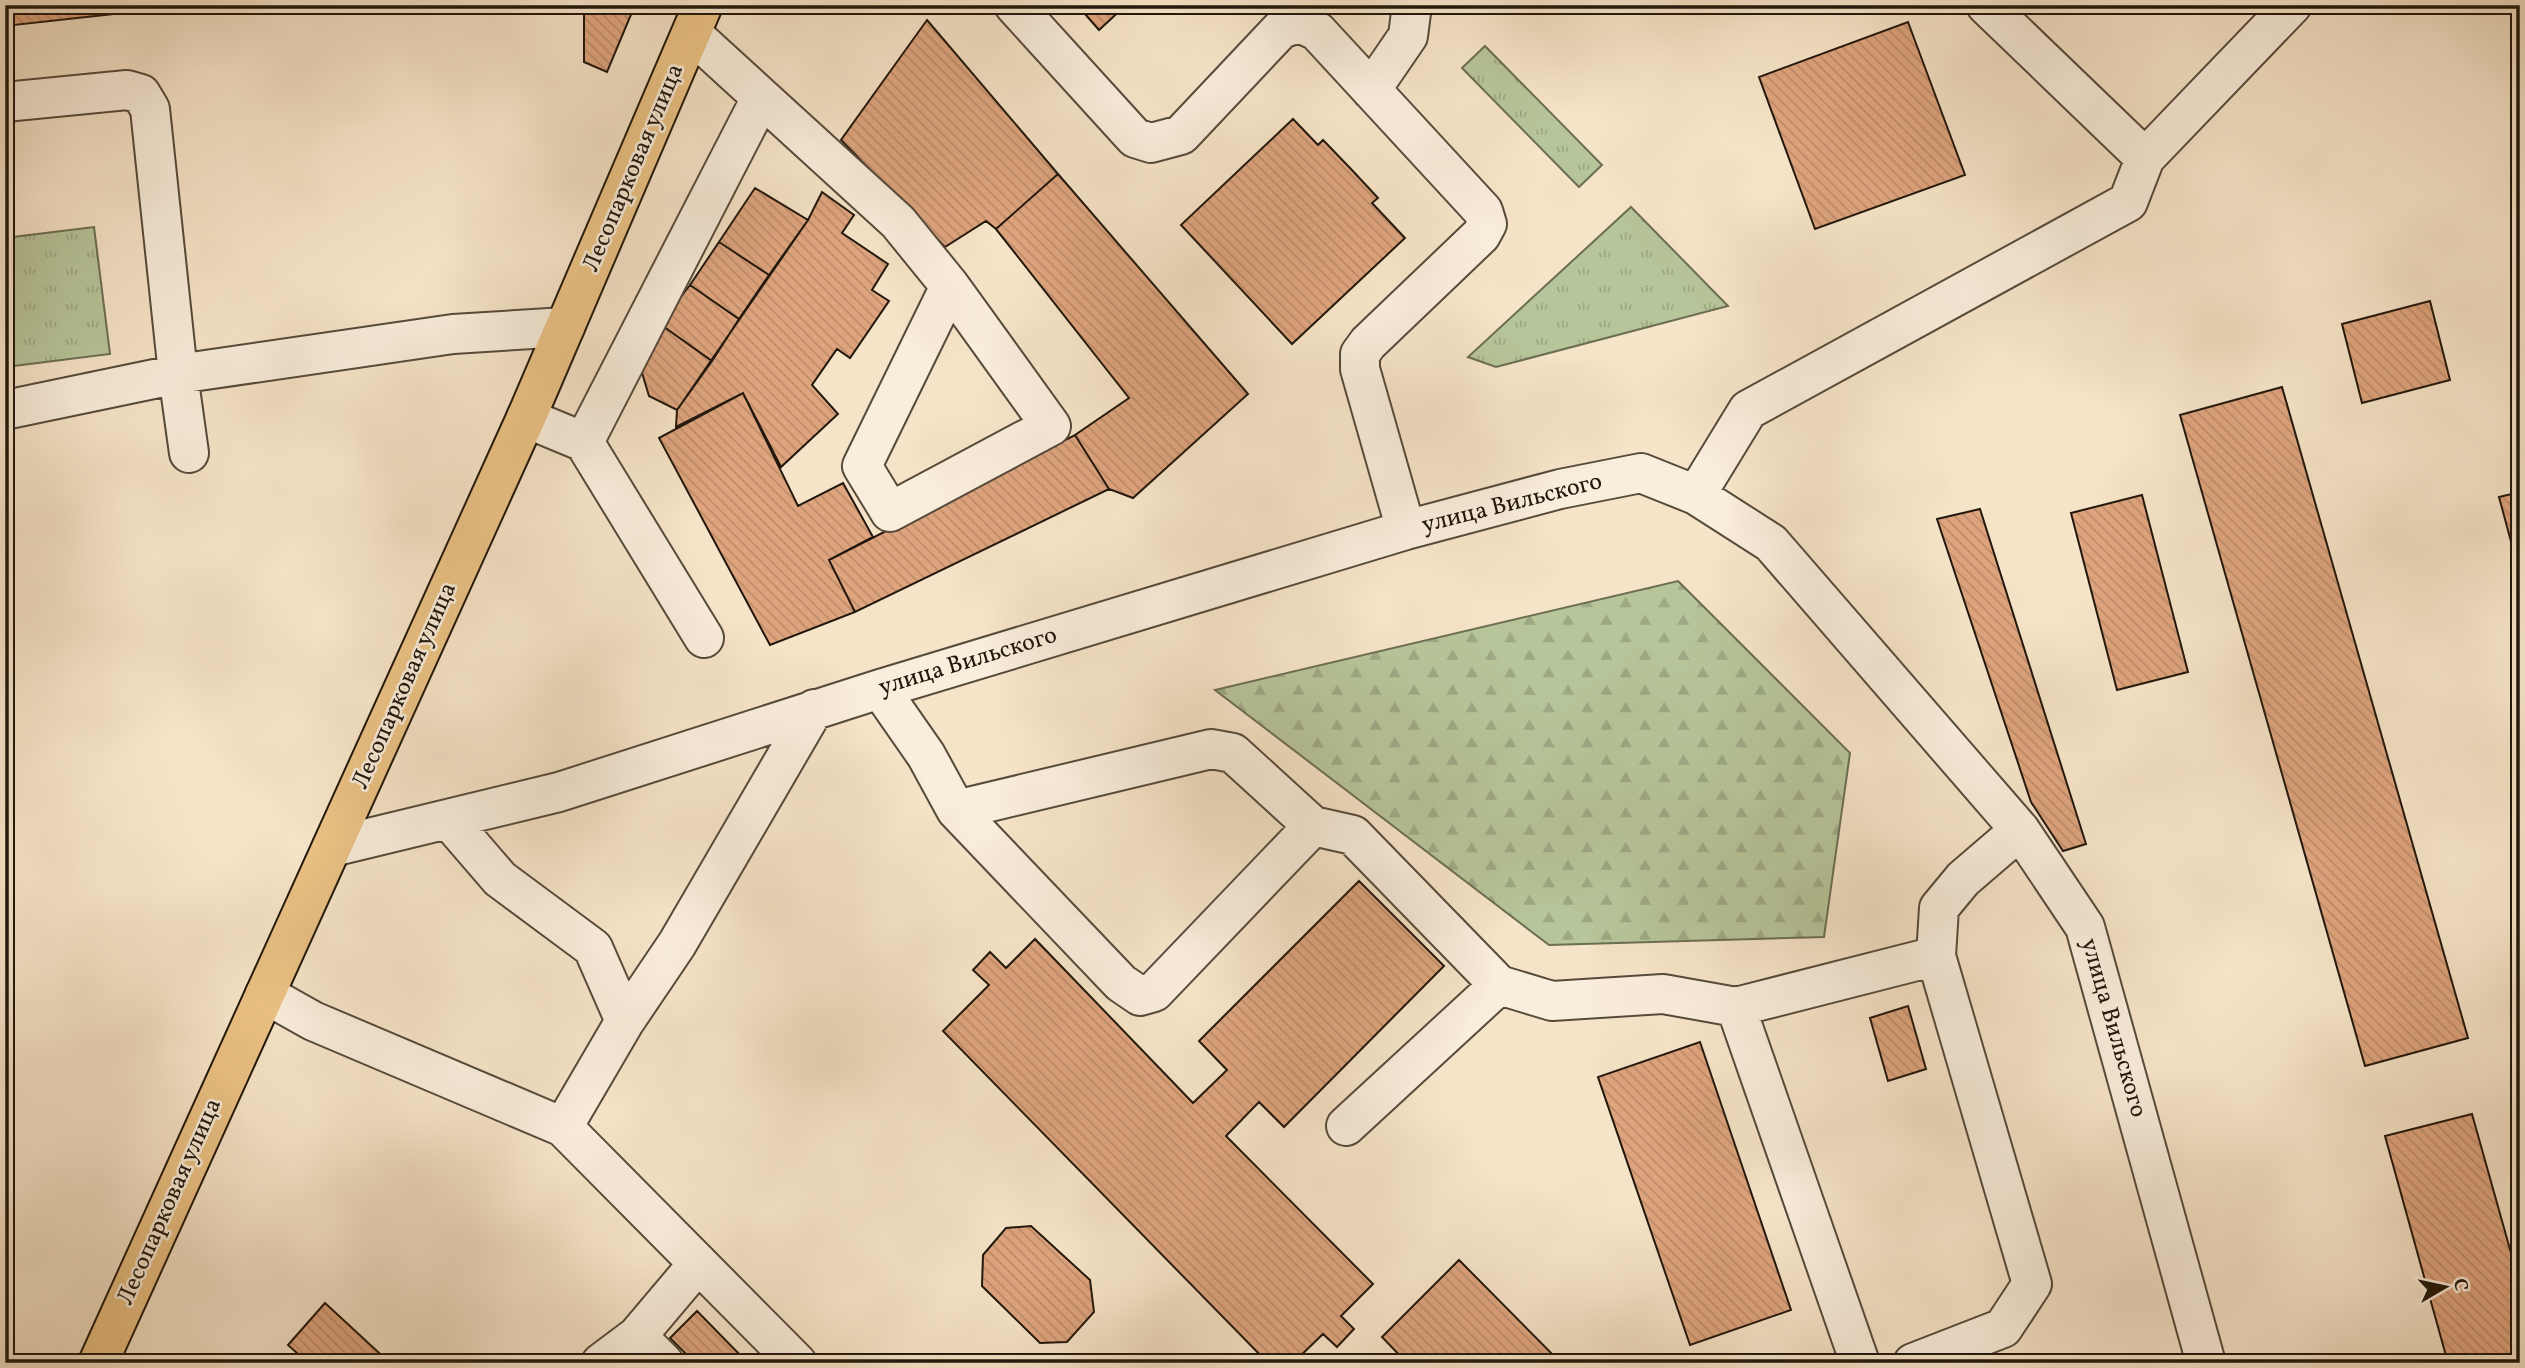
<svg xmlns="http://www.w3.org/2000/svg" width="2525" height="1368" font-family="Vollkorn,serif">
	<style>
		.forest { fill: url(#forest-firs); stroke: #6c6e53; stroke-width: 2 }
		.park { fill: url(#park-tufts); stroke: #6c6e53; stroke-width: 2 }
		.building { fill: url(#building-back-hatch); stroke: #21170c; stroke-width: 2 }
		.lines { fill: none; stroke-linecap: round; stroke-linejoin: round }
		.minor-casing { stroke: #564a3b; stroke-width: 42 }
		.major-casing { stroke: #21170c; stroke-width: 42 }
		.minor { stroke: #f9eddb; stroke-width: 38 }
		.major { stroke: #ebc284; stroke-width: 38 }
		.labels { text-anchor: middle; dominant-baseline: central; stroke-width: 5; stroke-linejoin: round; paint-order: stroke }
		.street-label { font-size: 24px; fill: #21170c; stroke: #f9eddb }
	</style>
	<defs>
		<pattern id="forest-firs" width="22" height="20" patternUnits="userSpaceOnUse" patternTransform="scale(1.75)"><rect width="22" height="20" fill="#b7c59a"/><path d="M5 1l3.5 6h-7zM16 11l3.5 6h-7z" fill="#9da884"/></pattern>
		<pattern id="park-tufts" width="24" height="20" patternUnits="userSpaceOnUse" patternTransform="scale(1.75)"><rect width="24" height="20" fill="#b7c59a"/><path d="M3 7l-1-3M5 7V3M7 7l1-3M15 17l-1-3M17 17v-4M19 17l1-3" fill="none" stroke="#9da884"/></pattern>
		<pattern id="building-back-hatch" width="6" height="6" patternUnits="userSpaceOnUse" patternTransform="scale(1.75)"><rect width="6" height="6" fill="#dea47d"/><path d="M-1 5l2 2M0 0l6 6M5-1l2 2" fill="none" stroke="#be8c6b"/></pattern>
	</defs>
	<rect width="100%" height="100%" fill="#f6e4c8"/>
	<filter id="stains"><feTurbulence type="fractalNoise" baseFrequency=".00286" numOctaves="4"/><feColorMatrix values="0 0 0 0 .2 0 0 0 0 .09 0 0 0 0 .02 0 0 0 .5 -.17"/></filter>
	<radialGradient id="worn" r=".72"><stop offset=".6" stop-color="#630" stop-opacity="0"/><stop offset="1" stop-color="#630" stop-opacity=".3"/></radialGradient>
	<path class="forest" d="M 1678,581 L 1850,753 L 1824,937 L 1549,945 L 1215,690 Z"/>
	<path class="park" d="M 1485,46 L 1602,165 L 1579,187 L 1462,68 Z
		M 1631,207 L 1728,306 L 1496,367 L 1468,357 Z
		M 94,227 L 110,354 L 5,367 L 5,238 Z"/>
	<path class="building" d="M 5,5 L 177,5 L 177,7 L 5,26 Z
		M 584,5 L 635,5 L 607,72 L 584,62 Z
		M 1077,5 L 1126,5 L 1099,30 Z
		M 927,20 L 1058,174 L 996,229 L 986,221 L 945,247 L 841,140 Z
		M 1908,22 L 1965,175 L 1815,229 L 1759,77 Z
		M 1293,119 L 1318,145 L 1323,140 L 1351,169 L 1378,198 L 1372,203 L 1405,238 L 1292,344 L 1181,225 Z
		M 1058,174 L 1248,394 L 1133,498 L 1109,489 L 1075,435 L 1129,398 L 996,229 Z
		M 755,188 L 808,220 L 769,275 L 719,242 Z
		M 822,192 L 854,215 L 842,233 L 888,264 L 872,290 L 889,301 L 850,358 L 837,349 L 812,385 L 838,414 L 781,467 L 743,393 L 676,427 L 677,410 L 808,220 Z
		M 719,242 L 769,275 L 739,319 L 690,285 Z
		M 690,285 L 739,319 L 712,361 L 660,324 Z
		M 2430,301 L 2450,380 L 2362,403 L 2342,324 Z
		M 660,324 L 712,361 L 677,410 L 649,396 L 640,366 Z
		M 2282,387 L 2468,1038 L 2365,1066 L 2180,415 Z
		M 743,393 L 798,506 L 843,483 L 873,537 L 829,560 L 855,612 L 770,645 L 659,438 Z
		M 1075,435 L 1109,489 L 855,612 L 829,560 Z
		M 2520,492 L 2520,575 L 2499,497 Z
		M 2142,495 L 2188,672 L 2117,690 L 2071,513 Z
		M 1980,509 L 2086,844 L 2063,851 L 2031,802 L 1937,519 Z
		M 1359,881 L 1444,966 L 1284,1127 L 1259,1102 L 1226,1136 L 1373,1284 L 1341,1316 L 1354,1329 L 1337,1347 L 1323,1334 L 1293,1363 L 1268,1363 L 943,1031 L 989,985 L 973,970 L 990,952 L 1006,968 L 1035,939 L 1193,1103 L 1227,1070 L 1199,1041 Z
		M 1908,1006 L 1926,1069 L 1888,1081 L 1870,1018 Z
		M 1700,1042 L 1791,1310 L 1690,1345 L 1598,1077 Z
		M 2472,1114 L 2520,1285 L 2520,1363 L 2448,1363 L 2385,1136 Z
		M 1031,1226 L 1090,1280 L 1094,1312 L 1067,1342 L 1040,1343 L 982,1286 L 983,1255 L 1006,1228 Z
		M 1459,1260 L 1561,1363 L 1407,1363 L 1382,1337 Z
		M 325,1303 L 390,1363 L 308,1363 L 288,1345 Z
		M 697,1311 L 748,1363 L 695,1363 L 670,1338 Z"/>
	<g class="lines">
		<g class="minor-casing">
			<path id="minor" d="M 1014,5 L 1135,138 L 1151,143 L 1181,135 L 1281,29 L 1299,23 L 1317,31 L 1483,211 L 1487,224 L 1481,235 L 1368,343 L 1360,354 L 1360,369 L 1406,530
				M 1986,5 L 2145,158
				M 692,34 L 898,222 L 950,286 L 1051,426 L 890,512 L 862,466 L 950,286
				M 1371,90 L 1408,36 L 1412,5
				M 5,102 L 127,90 L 141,94 L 150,109 L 178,374 L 189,453
				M 5,410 L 178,374 L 453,334 L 565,327
				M 526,418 L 584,442 L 704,638
				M 584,442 L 761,98
				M 1696,495 L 1748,410 L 2128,202 L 2145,158 L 2292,5
				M 880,689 L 926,755 L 956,810 L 1211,749 L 1233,753 L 1313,826 L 1353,835 L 1499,985
				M 956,810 L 1121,983 L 1140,996 L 1154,992 L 1313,826
				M 450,821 L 500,879 L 593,948 L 625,1021 L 563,1127
				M 332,847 L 559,792 L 880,689 L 1406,530 L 1560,489 L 1641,473 L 1696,495 L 1771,543 L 2020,830 L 2085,927 L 2206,1363
				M 265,994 L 313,1021 L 563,1127 L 797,1363
				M 1736,1007 L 1860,1363
				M 625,1021 L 677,944 L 814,709
				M 1346,1126 L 1499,985 L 1552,1001 L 1663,994 L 1736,1007 L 1936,956 L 1939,908 L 1963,879 L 2020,830
				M 637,1336 L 664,1363
				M 601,1363 L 637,1336 L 697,1265
				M 1913,1363 L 2003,1328 L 2032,1284 L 1936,956"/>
		</g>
		<g class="major-casing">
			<path id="major" d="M 98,1363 L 526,418 L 703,5"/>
		</g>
		<use href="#minor" class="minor"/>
		<use href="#major" class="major"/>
	</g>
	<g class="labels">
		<g class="street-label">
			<text transform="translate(634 168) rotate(-67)">Лесопарковая улица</text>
			<text transform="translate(1512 504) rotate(-14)">улица Вильского</text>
			<text transform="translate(968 662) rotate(-17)">улица Вильского</text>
			<text transform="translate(405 686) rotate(-66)">Лесопарковая улица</text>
			<text transform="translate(2113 1028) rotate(74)">улица Вильского</text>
			<text transform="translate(170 1202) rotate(-66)">Лесопарковая улица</text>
		</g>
	</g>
	<rect width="2525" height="1368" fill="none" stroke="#f6e4c8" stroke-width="28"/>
	<rect x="7" y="7" width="2511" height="1354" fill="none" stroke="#21170c" stroke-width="3.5"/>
	<rect x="14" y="14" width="2497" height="1340" fill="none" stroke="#21170c" stroke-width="2"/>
	<g transform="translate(2445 1287) rotate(81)" stroke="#f9eddb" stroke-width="5" paint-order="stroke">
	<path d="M0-5L12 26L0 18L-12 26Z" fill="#21170c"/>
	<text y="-10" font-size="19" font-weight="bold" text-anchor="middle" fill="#21170c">С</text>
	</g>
	<rect width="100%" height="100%" filter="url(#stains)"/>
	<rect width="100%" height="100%" fill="url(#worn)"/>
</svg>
